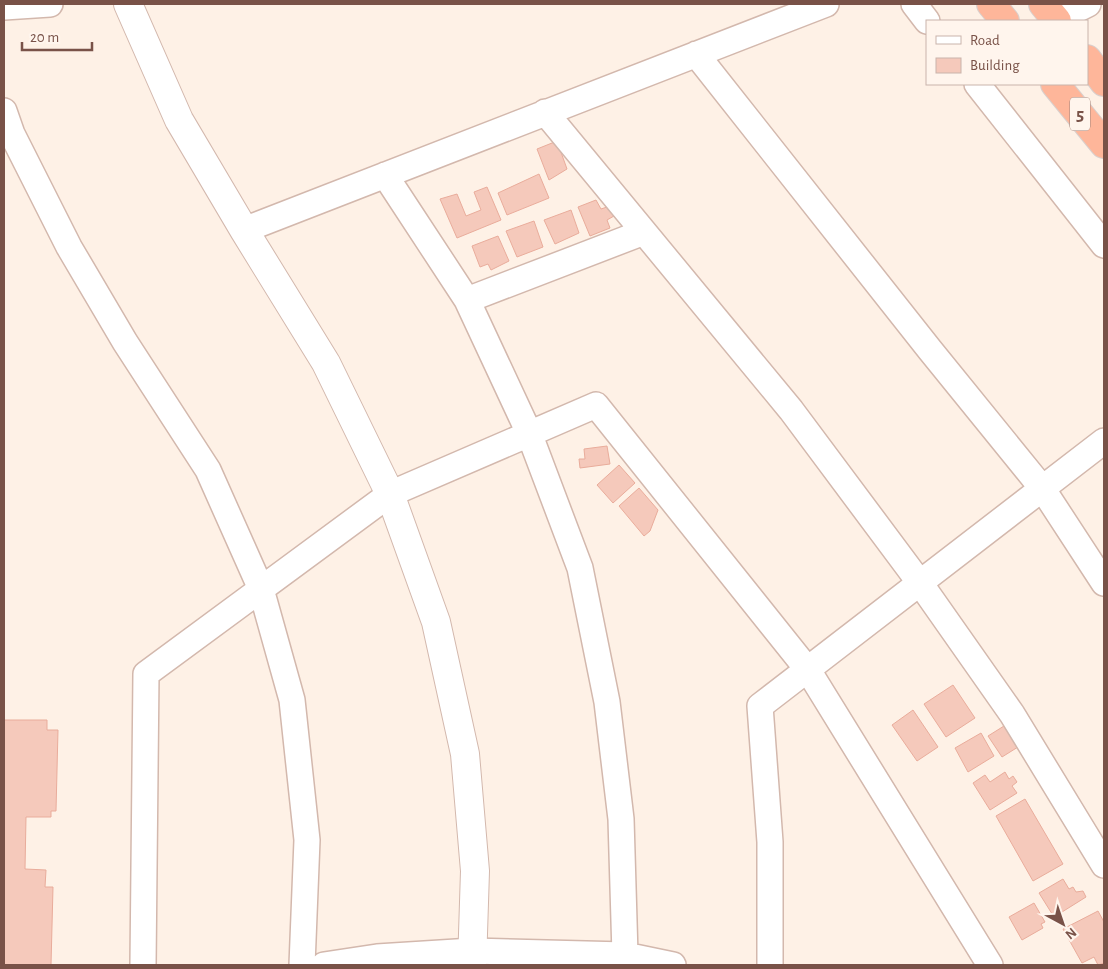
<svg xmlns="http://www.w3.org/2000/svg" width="1108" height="969" font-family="'Alegreya Sans',sans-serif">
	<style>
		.building { fill: #f5c9bb; stroke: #e9ac9b }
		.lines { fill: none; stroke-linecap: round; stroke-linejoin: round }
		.minor-casing { stroke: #d3b8ad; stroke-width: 28 }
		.tertiary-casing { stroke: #d3b8ad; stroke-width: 30 }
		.trunk-casing { stroke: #d9cfcc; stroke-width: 30 }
		.minor { stroke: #fff; stroke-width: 25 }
		.tertiary { stroke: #fff; stroke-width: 28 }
		.trunk { stroke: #feb69a; stroke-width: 28 }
		.labels { text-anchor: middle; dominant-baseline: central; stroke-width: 5; stroke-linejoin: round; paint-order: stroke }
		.shield { fill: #fff5ed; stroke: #a1837a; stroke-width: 1 }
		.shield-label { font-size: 19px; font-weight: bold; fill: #795248 }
	</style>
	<rect width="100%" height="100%" fill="#fef1e6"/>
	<path class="building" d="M 557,141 L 567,169 L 549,180 L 537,149 Z
		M 539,174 L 549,198 L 507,215 L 498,193 Z
		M 487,187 L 501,220 L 457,238 L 440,199 L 457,194 L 466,216 L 481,210 L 474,192 Z
		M 596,200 L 601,209 L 610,206 L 614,216 L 607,220 L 610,228 L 590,236 L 578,207 Z
		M 571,210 L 579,233 L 555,244 L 544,220 Z
		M 534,221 L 543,247 L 517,257 L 506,231 Z
		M 498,236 L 509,261 L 491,270 L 488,264 L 480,267 L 472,246 Z
		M 607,446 L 610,464 L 580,468 L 579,459 L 585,459 L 584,449 Z
		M 619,465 L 635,483 L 613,503 L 597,485 Z
		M 639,488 L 658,510 L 650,531 L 644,536 L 619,506 Z
		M 953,685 L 975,718 L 946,737 L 924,704 Z
		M 913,710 L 938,747 L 917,761 L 892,725 Z
		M 4,720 L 47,720 L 47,730 L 58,730 L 56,811 L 51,811 L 51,817 L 26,817 L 25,869 L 46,870 L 45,887 L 53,887 L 51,965 L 4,965 Z
		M 1004,726 L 1018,747 L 1002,757 L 988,736 Z
		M 981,733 L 994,756 L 968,772 L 955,748 Z
		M 1005,772 L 1009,779 L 1013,776 L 1017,782 L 1012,786 L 1017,793 L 990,810 L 973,783 L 985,775 L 990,782 Z
		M 1025,799 L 1063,864 L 1033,881 L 996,816 Z
		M 1063,879 L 1069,889 L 1073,887 L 1076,892 L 1083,891 L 1086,897 L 1054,917 L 1039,893 Z
		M 1034,903 L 1045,922 L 1041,924 L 1043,928 L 1022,940 L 1009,917 Z
		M 1098,911 L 1104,922 L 1104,963 L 1098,965 L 1094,957 L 1082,963 L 1063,929 Z"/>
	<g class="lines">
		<g class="minor-casing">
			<path id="minor" d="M 914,4 L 927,21
				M 4,7 L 50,4
				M 1056,20 L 1088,4
				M 696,54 L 930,350 L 1042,488 L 1104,583
				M 977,84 L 1104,245
				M 4,111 L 12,134 L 69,247 L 125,342 L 208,470 L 261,589 L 292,700 L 307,840 L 302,965
				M 545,112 L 791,410 L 920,583 L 1012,714 L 1104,865
				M 385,175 L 467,300 L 529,433 L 580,568 L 607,702 L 621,819 L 625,955
				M 244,230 L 826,4
				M 467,300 L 644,232
				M 143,965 L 146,674 L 390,494 L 596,405 L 808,670 L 990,965
				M 324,965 L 377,957 L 472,951 L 625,955 L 673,965
				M 770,965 L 770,842 L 760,706 L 1104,441"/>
		</g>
		<g class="tertiary-casing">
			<path id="tertiary" d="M 128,4 L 179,120 L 244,230 L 326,363 L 390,494 L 436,622 L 465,754 L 475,871 L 472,965"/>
		</g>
		<g class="trunk-casing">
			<path id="trunk" d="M 991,4 L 1005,21
				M 1043,4 L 1057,21
				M 1087,59 L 1104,82
				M 1055,84 L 1104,144"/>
		</g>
		<use href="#minor" class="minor"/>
		<use href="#tertiary" class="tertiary"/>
		<use href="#trunk" class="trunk"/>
	</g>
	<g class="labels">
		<rect class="shield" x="1070" y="97.5" width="20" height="33" rx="4"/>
		<g class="shield-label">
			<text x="1080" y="114">5</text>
		</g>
	</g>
	<rect width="1108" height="969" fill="none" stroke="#795248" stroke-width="10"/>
	<rect x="926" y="20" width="162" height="65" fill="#fff5ed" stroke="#c9b4ab"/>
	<rect x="936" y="36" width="25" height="8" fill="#ffffff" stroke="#c9b4ab"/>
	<text x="970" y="45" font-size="15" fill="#795248">Road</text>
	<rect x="936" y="58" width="25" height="15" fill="#f5c9bb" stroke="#c9b4ab"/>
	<text x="970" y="70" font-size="15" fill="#795248">Building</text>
	<g transform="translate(1063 924) rotate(140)" stroke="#fff5ed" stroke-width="4" paint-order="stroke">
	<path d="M0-4L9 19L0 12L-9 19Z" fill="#795248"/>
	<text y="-8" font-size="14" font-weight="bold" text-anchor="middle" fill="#795248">N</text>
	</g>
	<path d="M22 42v8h70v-8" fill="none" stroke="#795248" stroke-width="2.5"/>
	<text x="30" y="42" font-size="15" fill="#795248" stroke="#fff5ed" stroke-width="4" paint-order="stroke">20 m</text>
</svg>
